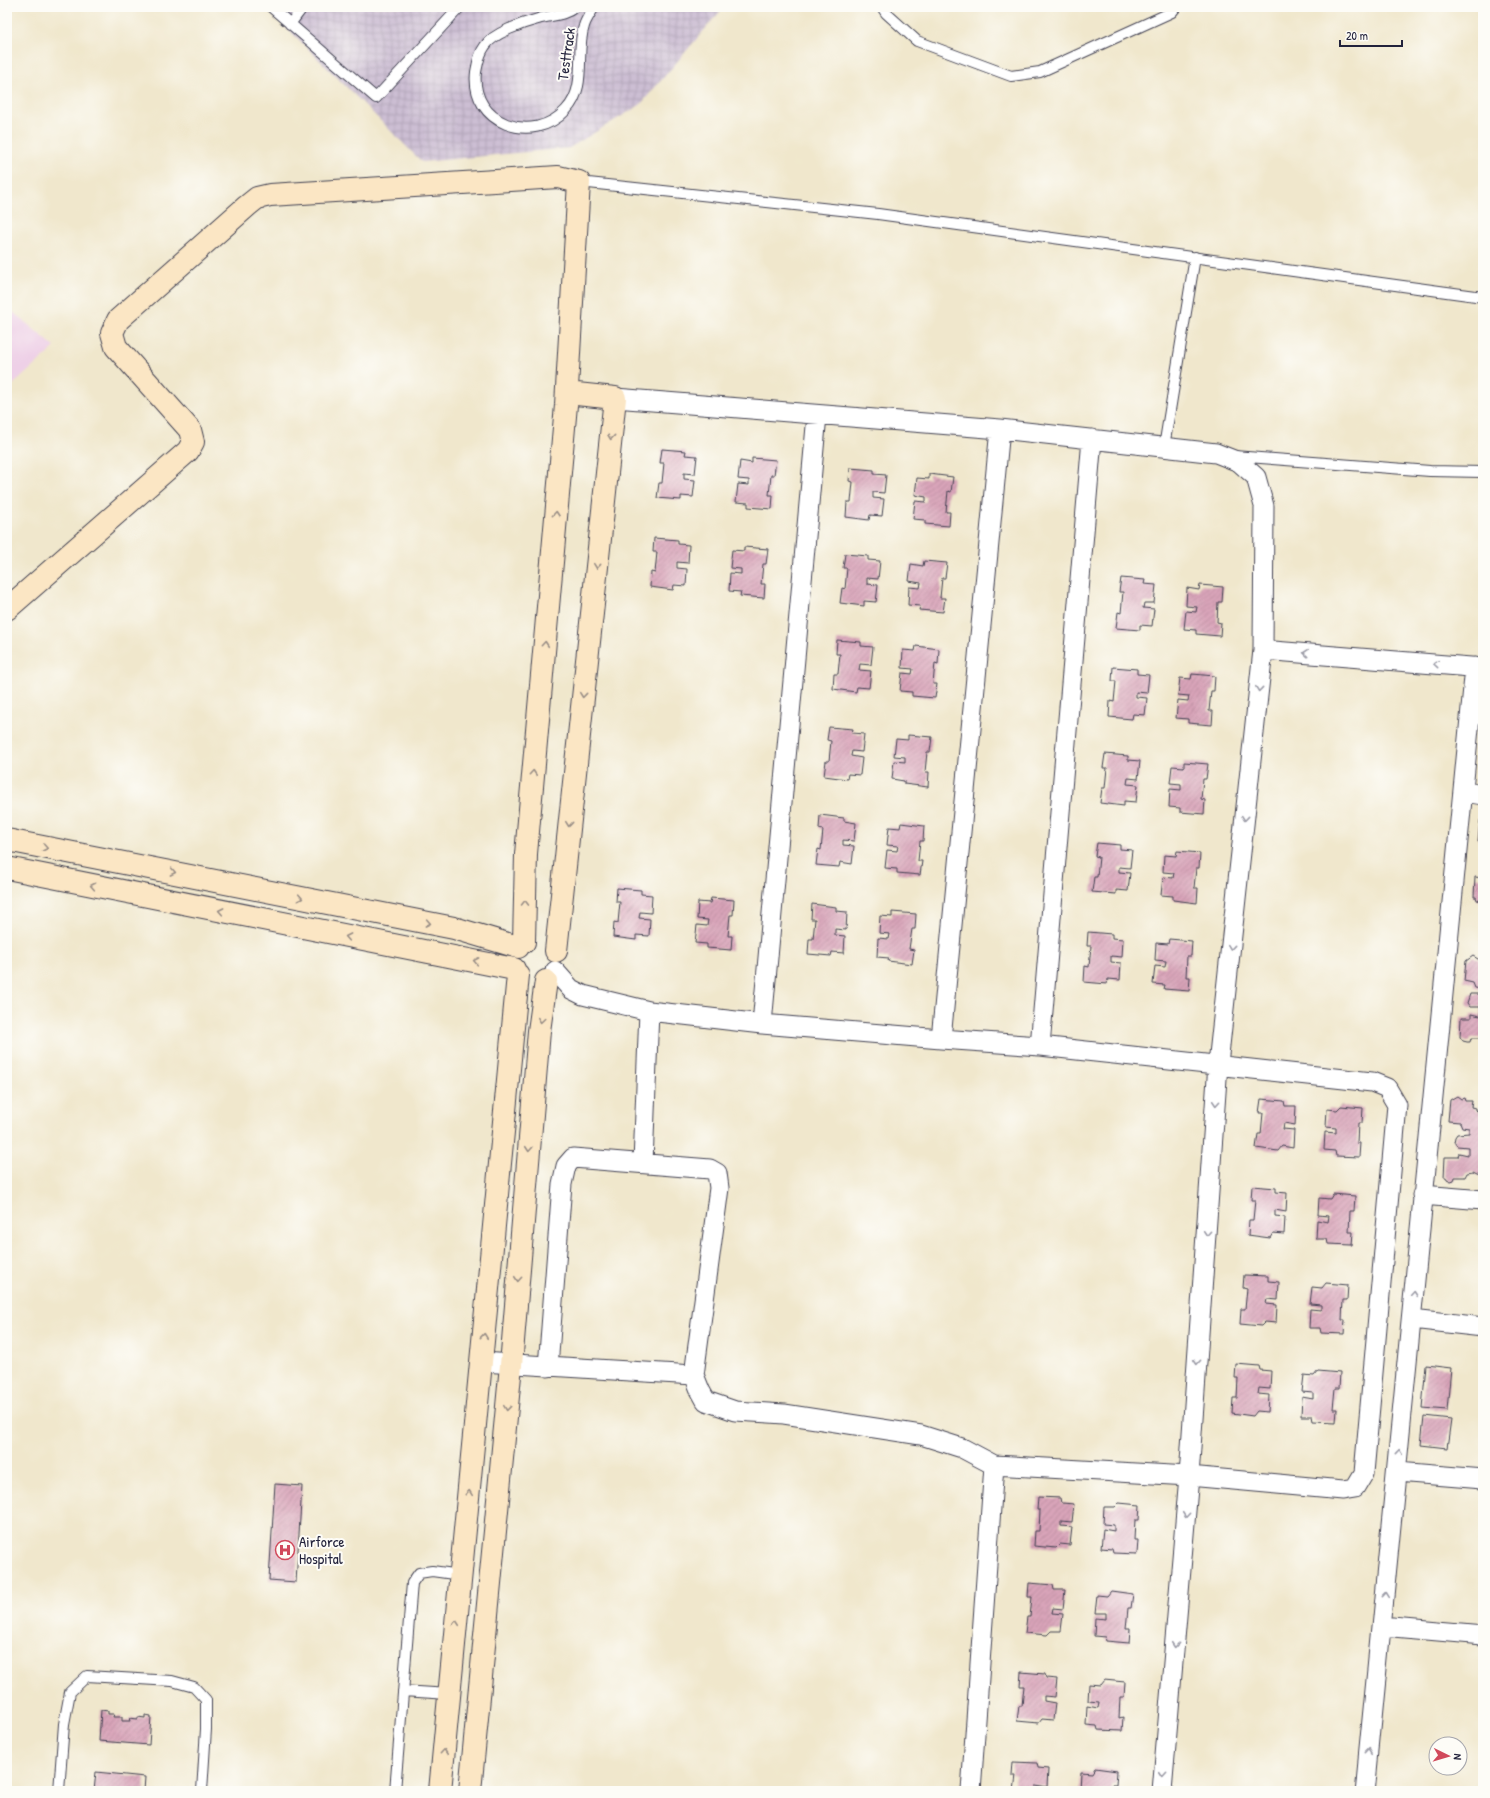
<svg xmlns="http://www.w3.org/2000/svg" width="1490" height="1798" font-family="'Patrick Hand',sans-serif">
	<style>
		.built { fill: #eed0e7 }
		.industrial { fill: url(#industrial-grid) }
		.building { fill: url(#building-hatch) }
		.lines { fill: none; stroke-linecap: round; stroke-linejoin: round }
		.lane-casing { stroke: #414051; stroke-width: 12 }
		.street-casing { stroke: #414051; stroke-width: 21 }
		.secondary-casing { stroke: #414051; stroke-width: 24 }
		.lane { stroke: #fff; stroke-width: 10 }
		.street { stroke: #fff; stroke-width: 19 }
		.secondary { stroke: #fbe6c4; stroke-width: 22 }
		.oneway { stroke: #998e86 }
		.oneway2 { stroke: #9c9ca7 }
		.labels { text-anchor: middle; dominant-baseline: central; stroke-width: 4; stroke-linejoin: round; paint-order: stroke }
		.street-label { font-size: 15px; fill: #22223b; stroke: #fdfcf7 }
		.poi-label { font-size: 15px; fill: #22223b; stroke: #fdfcf7; text-anchor: start }
	</style>
	<defs>
		<pattern id="industrial-grid" width="8" height="8" patternUnits="userSpaceOnUse"><rect width="8" height="8" fill="#ccbed3"/><path d="M0 4h8M4 0v8" fill="none" stroke="#afa3b6"/></pattern>
		<pattern id="building-hatch" width="6" height="6" patternUnits="userSpaceOnUse"><rect width="6" height="6" fill="#d9a4b9"/><path d="M-1 1l2-2M0 6l6-6M5 7l2-2" fill="none" stroke="#b08598"/></pattern>
	</defs>
	<rect width="100%" height="100%" fill="#fdfcf7"/>
	<filter id="ink" filterUnits="userSpaceOnUse"><feTurbulence type="fractalNoise" baseFrequency=".025" numOctaves="2"/><feDisplacementMap in="SourceGraphic" scale="8" xChannelSelector="R" yChannelSelector="G"/><feConvolveMatrix kernelMatrix="1 2 1 2 8 2 1 2 1" color-interpolation-filters="sRGB"/></filter>
	<filter id="wash" filterUnits="userSpaceOnUse"><feTurbulence type="fractalNoise" baseFrequency=".012" numOctaves="4" result="noise"/><feDisplacementMap in="SourceGraphic" scale="16" xChannelSelector="R" yChannelSelector="G"/><feGaussianBlur stdDeviation="0.9" result="paint"/><feColorMatrix in="noise" values="0 0 0 0 0 0 0 0 0 0 0 0 0 0 0 0 0 1.4 0 .05"/><feComposite in="paint" operator="in"/></filter>
	<g filter="url(#wash)">
		<rect width="100%" height="100%" fill="#f0e7cc"/>
		<path class="built" d="M 7,307 L 55,347 L 7,390 Z"/>
		<path class="industrial" d="M 266,7 L 724,7 L 640,105 L 569,148 L 422,162 Z"/>
		<g id="blocks">
			<path class="building" d="M 662,449 L 686,451 L 685,455 L 697,456 L 695,474 L 684,473 L 684,479 L 695,480 L 693,497 L 681,496 L 681,500 L 657,498 L 659,483 L 662,483 L 664,463 L 660,463 Z
				M 752,458 L 776,460 L 774,475 L 771,475 L 769,495 L 773,495 L 772,509 L 748,507 L 748,503 L 736,502 L 738,484 L 749,485 L 749,480 L 738,479 L 740,461 L 752,463 Z
				M 850,468 L 874,470 L 874,474 L 886,475 L 884,493 L 873,492 L 873,498 L 884,499 L 882,516 L 870,515 L 869,520 L 846,517 L 847,502 L 851,502 L 853,482 L 849,481 Z
				M 929,474 L 953,477 L 951,492 L 948,491 L 946,512 L 950,512 L 949,526 L 925,524 L 925,520 L 913,519 L 915,501 L 926,502 L 926,497 L 915,495 L 917,478 L 929,479 Z
				M 654,538 L 678,540 L 678,544 L 689,545 L 688,563 L 677,562 L 677,568 L 687,569 L 686,586 L 674,585 L 673,590 L 650,587 L 651,572 L 655,573 L 657,552 L 653,552 Z
				M 744,547 L 768,549 L 766,564 L 763,564 L 761,584 L 765,584 L 764,598 L 740,596 L 741,592 L 729,591 L 730,573 L 741,574 L 741,569 L 730,568 L 732,550 L 744,551 Z
				M 845,554 L 868,556 L 868,560 L 880,561 L 878,579 L 867,578 L 867,584 L 878,585 L 876,602 L 864,601 L 864,606 L 840,603 L 842,588 L 845,589 L 847,568 L 843,568 Z
				M 924,561 L 947,563 L 945,578 L 942,578 L 940,598 L 945,598 L 943,612 L 919,610 L 920,606 L 908,605 L 909,587 L 920,588 L 921,583 L 909,581 L 911,564 L 923,566 Z
				M 1121,578 L 1145,580 L 1144,584 L 1156,585 L 1154,603 L 1144,603 L 1143,608 L 1154,609 L 1152,626 L 1140,625 L 1140,630 L 1116,628 L 1118,612 L 1121,613 L 1123,592 L 1119,592 Z
				M 1200,585 L 1223,587 L 1222,602 L 1218,602 L 1217,622 L 1221,623 L 1220,636 L 1196,634 L 1196,630 L 1184,629 L 1186,611 L 1196,612 L 1197,607 L 1186,606 L 1187,588 L 1199,590 Z
				M 837,640 L 861,642 L 861,646 L 873,647 L 871,665 L 860,664 L 859,670 L 871,671 L 869,688 L 857,687 L 856,692 L 833,689 L 834,674 L 838,674 L 840,654 L 836,654 Z
				M 916,646 L 939,649 L 938,664 L 935,663 L 933,684 L 937,684 L 935,698 L 912,696 L 912,692 L 900,691 L 902,673 L 912,674 L 913,669 L 902,668 L 903,650 L 915,651 Z
				M 1113,667 L 1137,669 L 1137,674 L 1149,675 L 1147,693 L 1136,692 L 1136,697 L 1147,698 L 1145,715 L 1133,714 L 1132,719 L 1109,717 L 1110,701 L 1114,702 L 1116,681 L 1112,681 Z
				M 1192,674 L 1215,676 L 1214,691 L 1211,691 L 1209,711 L 1213,711 L 1212,725 L 1188,723 L 1188,719 L 1176,718 L 1178,700 L 1188,701 L 1189,696 L 1178,695 L 1180,678 L 1191,679 Z
				M 829,727 L 853,729 L 852,733 L 864,734 L 862,752 L 852,751 L 851,756 L 862,758 L 860,775 L 848,774 L 847,779 L 824,776 L 826,761 L 829,761 L 831,741 L 827,740 Z
				M 908,735 L 932,737 L 930,752 L 927,752 L 925,772 L 929,772 L 928,787 L 904,784 L 904,781 L 892,779 L 894,761 L 905,762 L 905,757 L 894,756 L 896,739 L 908,740 Z
				M 1105,754 L 1128,756 L 1128,760 L 1140,761 L 1138,779 L 1128,778 L 1127,784 L 1138,785 L 1136,802 L 1124,801 L 1124,806 L 1100,803 L 1102,788 L 1105,788 L 1107,768 L 1103,768 Z
				M 1184,762 L 1208,764 L 1206,779 L 1203,779 L 1201,799 L 1205,800 L 1204,814 L 1180,812 L 1180,808 L 1169,807 L 1170,789 L 1181,790 L 1181,784 L 1170,783 L 1172,766 L 1184,767 Z
				M 820,815 L 844,818 L 844,821 L 856,823 L 854,841 L 843,840 L 843,845 L 854,846 L 852,864 L 840,862 L 839,867 L 816,865 L 818,849 L 821,850 L 823,830 L 819,829 Z
				M 1483,817 L 1483,842 L 1478,841 L 1480,820 Z
				M 901,823 L 924,826 L 923,841 L 920,841 L 918,861 L 922,861 L 920,875 L 897,873 L 897,869 L 885,868 L 887,850 L 897,851 L 898,846 L 887,845 L 889,827 L 900,828 Z
				M 1097,843 L 1120,845 L 1120,849 L 1132,850 L 1130,868 L 1119,867 L 1119,872 L 1130,873 L 1128,891 L 1116,890 L 1116,894 L 1092,892 L 1094,877 L 1097,877 L 1099,857 L 1095,856 Z
				M 1177,851 L 1200,853 L 1199,868 L 1196,868 L 1194,888 L 1198,888 L 1197,903 L 1173,900 L 1173,896 L 1161,895 L 1163,877 L 1173,878 L 1174,873 L 1163,872 L 1164,855 L 1176,856 Z
				M 1475,877 L 1483,878 L 1483,901 L 1477,900 L 1476,897 L 1474,897 Z
				M 617,888 L 641,890 L 641,894 L 652,895 L 651,913 L 640,912 L 639,918 L 650,919 L 649,936 L 636,935 L 636,940 L 613,937 L 614,922 L 618,923 L 620,902 L 616,902 Z
				M 711,898 L 734,900 L 733,915 L 730,915 L 728,936 L 732,936 L 731,950 L 707,948 L 707,944 L 695,943 L 697,925 L 707,926 L 708,920 L 697,919 L 698,902 L 710,903 Z
				M 812,904 L 836,907 L 836,911 L 847,912 L 846,930 L 835,929 L 835,935 L 845,936 L 844,953 L 832,952 L 831,956 L 808,954 L 809,939 L 813,939 L 815,919 L 811,919 Z
				M 892,912 L 916,914 L 915,929 L 912,929 L 909,949 L 914,950 L 912,964 L 888,961 L 889,958 L 877,957 L 878,938 L 889,939 L 890,934 L 879,933 L 880,916 L 892,917 Z
				M 1088,932 L 1112,934 L 1112,938 L 1123,939 L 1122,957 L 1111,956 L 1111,962 L 1121,963 L 1120,980 L 1108,979 L 1107,984 L 1084,982 L 1085,966 L 1089,967 L 1091,946 L 1087,946 Z
				M 1169,939 L 1192,941 L 1191,956 L 1187,956 L 1186,977 L 1190,977 L 1189,991 L 1164,989 L 1165,985 L 1153,984 L 1155,966 L 1165,967 L 1166,961 L 1155,960 L 1156,943 L 1168,944 Z
				M 1473,956 L 1483,962 L 1483,1033 L 1481,1038 L 1471,1038 L 1470,1042 L 1467,1042 L 1463,1041 L 1460,1037 L 1461,1018 L 1471,1018 L 1471,1014 L 1480,1016 L 1481,1007 L 1470,1007 L 1467,1003 L 1470,994 L 1481,994 L 1482,989 L 1475,988 L 1473,983 L 1464,981 L 1466,961 Z
				M 1457,1096 L 1461,1099 L 1464,1098 L 1465,1101 L 1472,1101 L 1471,1107 L 1475,1108 L 1475,1110 L 1478,1111 L 1478,1112 L 1483,1110 L 1483,1177 L 1473,1172 L 1467,1173 L 1465,1177 L 1455,1177 L 1454,1181 L 1451,1182 L 1447,1180 L 1446,1177 L 1444,1177 L 1445,1157 L 1458,1157 L 1459,1153 L 1468,1155 L 1468,1147 L 1457,1146 L 1454,1142 L 1455,1137 L 1457,1134 L 1469,1133 L 1469,1128 L 1462,1127 L 1460,1122 L 1448,1121 L 1450,1100 Z
				M 1261,1099 L 1284,1101 L 1285,1106 L 1296,1106 L 1295,1125 L 1284,1123 L 1283,1129 L 1294,1130 L 1293,1148 L 1282,1146 L 1278,1151 L 1256,1148 L 1258,1134 L 1261,1134 L 1263,1113 L 1259,1113 Z
				M 1341,1106 L 1363,1108 L 1362,1123 L 1358,1123 L 1357,1143 L 1360,1143 L 1359,1157 L 1336,1156 L 1335,1151 L 1324,1150 L 1325,1132 L 1336,1133 L 1336,1128 L 1326,1127 L 1327,1109 L 1337,1110 Z
				M 1252,1186 L 1276,1188 L 1276,1192 L 1287,1193 L 1286,1212 L 1275,1210 L 1275,1216 L 1285,1217 L 1284,1234 L 1273,1233 L 1270,1238 L 1248,1235 L 1249,1220 L 1253,1220 L 1255,1200 L 1251,1200 Z
				M 1333,1194 L 1355,1196 L 1354,1211 L 1350,1211 L 1349,1232 L 1353,1232 L 1352,1245 L 1328,1244 L 1327,1239 L 1316,1239 L 1317,1220 L 1328,1222 L 1329,1216 L 1318,1215 L 1319,1198 L 1330,1199 Z
				M 1244,1275 L 1268,1276 L 1268,1281 L 1279,1282 L 1278,1300 L 1267,1299 L 1266,1304 L 1277,1305 L 1276,1323 L 1265,1322 L 1261,1326 L 1240,1324 L 1241,1309 L 1245,1309 L 1247,1289 L 1243,1288 Z
				M 1326,1283 L 1348,1285 L 1347,1300 L 1343,1300 L 1342,1320 L 1345,1320 L 1344,1334 L 1321,1333 L 1320,1328 L 1309,1328 L 1310,1309 L 1321,1310 L 1321,1305 L 1310,1304 L 1312,1287 L 1322,1288 Z
				M 1236,1364 L 1259,1366 L 1260,1370 L 1271,1371 L 1270,1389 L 1259,1388 L 1258,1394 L 1269,1395 L 1268,1412 L 1257,1411 L 1253,1416 L 1232,1413 L 1233,1398 L 1237,1398 L 1238,1378 L 1235,1378 Z
				M 1426,1365 L 1451,1368 L 1447,1410 L 1422,1408 Z
				M 1318,1371 L 1340,1373 L 1339,1388 L 1335,1388 L 1333,1409 L 1337,1409 L 1336,1422 L 1313,1421 L 1312,1416 L 1301,1416 L 1302,1397 L 1313,1399 L 1313,1393 L 1302,1392 L 1304,1375 L 1314,1376 Z
				M 1424,1416 L 1451,1419 L 1447,1448 L 1421,1445 Z
				M 275,1484 L 302,1486 L 296,1582 L 269,1580 Z
				M 1038,1497 L 1061,1498 L 1062,1503 L 1074,1504 L 1072,1522 L 1061,1521 L 1061,1526 L 1072,1527 L 1070,1545 L 1060,1544 L 1056,1548 L 1034,1546 L 1035,1531 L 1039,1531 L 1040,1510 L 1037,1510 Z
				M 1119,1503 L 1140,1505 L 1139,1520 L 1135,1520 L 1134,1540 L 1138,1540 L 1137,1554 L 1113,1553 L 1112,1549 L 1101,1548 L 1103,1529 L 1114,1531 L 1114,1525 L 1103,1524 L 1104,1507 L 1115,1507 Z
				M 1029,1583 L 1053,1585 L 1054,1590 L 1065,1590 L 1063,1609 L 1053,1608 L 1052,1613 L 1063,1614 L 1061,1631 L 1051,1631 L 1047,1635 L 1025,1633 L 1027,1617 L 1030,1617 L 1032,1597 L 1028,1597 Z
				M 1111,1591 L 1133,1594 L 1131,1608 L 1128,1608 L 1126,1629 L 1130,1629 L 1129,1643 L 1106,1641 L 1105,1637 L 1094,1636 L 1095,1618 L 1106,1619 L 1106,1613 L 1095,1613 L 1097,1595 L 1107,1596 Z
				M 1021,1672 L 1045,1674 L 1046,1678 L 1057,1679 L 1055,1697 L 1044,1696 L 1044,1701 L 1055,1703 L 1053,1720 L 1042,1719 L 1039,1723 L 1017,1721 L 1019,1706 L 1022,1706 L 1024,1686 L 1020,1686 Z
				M 1104,1680 L 1125,1682 L 1124,1697 L 1120,1697 L 1119,1718 L 1123,1717 L 1122,1731 L 1098,1730 L 1097,1726 L 1086,1725 L 1087,1706 L 1098,1708 L 1099,1702 L 1088,1701 L 1089,1684 L 1100,1685 Z
				M 101,1710 L 108,1711 L 108,1714 L 114,1714 L 113,1717 L 122,1717 L 122,1721 L 130,1721 L 129,1718 L 138,1719 L 138,1717 L 145,1718 L 145,1715 L 151,1716 L 149,1745 L 99,1741 Z
				M 1013,1762 L 1037,1763 L 1038,1768 L 1048,1769 L 1047,1787 L 1036,1785 L 1036,1791 L 1014,1791 L 1016,1775 L 1012,1775 Z
				M 1095,1768 L 1117,1771 L 1116,1785 L 1112,1785 L 1112,1791 L 1080,1790 L 1081,1772 L 1092,1773 Z
				M 96,1772 L 145,1777 L 144,1791 L 94,1791 Z"/>
		</g>
	</g>
	<g filter="url(#ink)">
		<use href="#blocks" fill-opacity="0" stroke="#414051" stroke-width="1"/>
		<g class="lines">
			<g class="lane-casing">
				<path id="lane" d="M 271,7 L 376,98 L 460,7
					M 575,7 C 564,16 550,15 538,19 C 523,23 493,33 485,46 C 479,54 478,62 476,72 C 470,124 533,146 566,110 C 588,87 575,52 584,26 C 586,19 591,13 594,7
					M 882,7 L 886,13 L 917,41 L 1011,76 L 1040,72 L 1172,12 L 1176,7
					M 290,24 L 303,7
					M 579,182 L 878,214 L 1483,297
					M 1164,447 L 1195,257
					M 1234,456 L 1430,471 L 1483,472
					M 403,1691 L 449,1694
					M 59,1791 L 64,1724 L 70,1692 L 87,1676 L 172,1681 L 194,1687 L 206,1700 L 206,1729 L 202,1791
					M 395,1791 L 412,1583 L 419,1573 L 432,1571 L 461,1575"/>
			</g>
			<g class="street-casing">
				<path id="street" d="M 615,398 L 1000,429 L 1216,453 L 1239,462 L 1256,477 L 1264,506 L 1263,650 L 1218,1064 L 1189,1476 L 1162,1791
					M 1263,650 L 1483,668
					M 1464,792 L 1483,795
					M 555,971 L 571,989 L 583,995 L 649,1011 L 762,1024 L 941,1039 L 1040,1046 L 1372,1082 L 1387,1088 L 1397,1105 L 1364,1473 L 1355,1488 L 1343,1490 L 1189,1476 L 994,1465 L 971,1791
					M 762,1024 L 817,415
					M 941,1039 L 1000,429
					M 1040,1046 L 1092,439
					M 643,1163 L 649,1011
					M 1422,1195 L 1483,1200
					M 1412,1319 L 1483,1327
					M 481,1362 L 694,1375
					M 548,1367 L 562,1184 L 566,1166 L 573,1158 L 710,1169 L 717,1173 L 719,1188 L 694,1375 L 700,1390 L 706,1401 L 735,1411 L 784,1414 L 921,1435 L 962,1448 L 994,1465
					M 1397,1472 L 1483,1479
					M 1382,1626 L 1483,1635
					M 1365,1791 L 1475,667"/>
			</g>
			<g class="secondary-casing">
				<path id="secondary" d="M 7,609 L 188,451 L 193,442 L 190,430 L 116,347 L 112,333 L 118,320 L 247,206 L 257,198 L 270,195 L 558,177 L 579,182 L 566,405 L 526,854 L 524,942
					M 7,840 L 454,928 L 518,947
					M 7,868 L 514,969
					M 556,951 L 615,398 L 567,393
					M 440,1791 L 518,975
					M 470,1791 L 511,1365 L 539,1031 L 546,981"/>
			</g>
			<use href="#lane" class="lane"/>
			<use href="#street" class="street"/>
			<use href="#secondary" class="secondary"/>
		</g>
		<defs><path id="oneway-chevron" d="M-2-3.5L2.5 0L-2 3.5" fill="none" stroke-width="1.6" stroke-linecap="round" stroke-linejoin="round"/></defs>
		<g class="oneway">
			<use href="#oneway-chevron" transform="translate(611 437) rotate(96)"/>
			<use href="#oneway-chevron" transform="translate(556 514) rotate(-85)"/>
			<use href="#oneway-chevron" transform="translate(597 566) rotate(96)"/>
			<use href="#oneway-chevron" transform="translate(545 644) rotate(-85)"/>
			<use href="#oneway-chevron" transform="translate(583 695) rotate(96)"/>
			<use href="#oneway-chevron" transform="translate(533 773) rotate(-85)"/>
			<use href="#oneway-chevron" transform="translate(569 824) rotate(96)"/>
			<use href="#oneway-chevron" transform="translate(45 848) rotate(11)"/>
			<use href="#oneway-chevron" transform="translate(173 872) rotate(11)"/>
			<use href="#oneway-chevron" transform="translate(93 886) rotate(-169)"/>
			<use href="#oneway-chevron" transform="translate(300 898) rotate(11)"/>
			<use href="#oneway-chevron" transform="translate(525 903) rotate(-89)"/>
			<use href="#oneway-chevron" transform="translate(221 911) rotate(-169)"/>
			<use href="#oneway-chevron" transform="translate(428 923) rotate(11)"/>
			<use href="#oneway-chevron" transform="translate(348 937) rotate(-169)"/>
			<use href="#oneway-chevron" transform="translate(476 961) rotate(-169)"/>
			<use href="#oneway-chevron" transform="translate(541 1020) rotate(98)"/>
			<use href="#oneway-chevron" transform="translate(529 1149) rotate(95)"/>
			<use href="#oneway-chevron" transform="translate(518 1279) rotate(95)"/>
			<use href="#oneway-chevron" transform="translate(484 1336) rotate(-84)"/>
			<use href="#oneway-chevron" transform="translate(507 1408) rotate(96)"/>
			<use href="#oneway-chevron" transform="translate(469 1493) rotate(-84)"/>
			<use href="#oneway-chevron" transform="translate(456 1623) rotate(-85)"/>
			<use href="#oneway-chevron" transform="translate(444 1752) rotate(-85)"/>
		</g>
		<g class="oneway2">
			<use href="#oneway-chevron" transform="translate(1306 653) rotate(-175)"/>
			<use href="#oneway-chevron" transform="translate(1436 664) rotate(-175)"/>
			<use href="#oneway-chevron" transform="translate(1259 689) rotate(96)"/>
			<use href="#oneway-chevron" transform="translate(1245 818) rotate(96)"/>
			<use href="#oneway-chevron" transform="translate(1231 947) rotate(96)"/>
			<use href="#oneway-chevron" transform="translate(1216 1103) rotate(94)"/>
			<use href="#oneway-chevron" transform="translate(1207 1233) rotate(94)"/>
			<use href="#oneway-chevron" transform="translate(1414 1294) rotate(-85)"/>
			<use href="#oneway-chevron" transform="translate(1197 1362) rotate(94)"/>
			<use href="#oneway-chevron" transform="translate(1399 1452) rotate(-84)"/>
			<use href="#oneway-chevron" transform="translate(1186 1515) rotate(95)"/>
			<use href="#oneway-chevron" transform="translate(1385 1595) rotate(-84)"/>
			<use href="#oneway-chevron" transform="translate(1175 1645) rotate(95)"/>
			<use href="#oneway-chevron" transform="translate(1370 1752) rotate(-84)"/>
			<use href="#oneway-chevron" transform="translate(1163 1774) rotate(95)"/>
		</g>
	</g>
	<defs>
		<g id="hospital-ring" transform="scale(1)"><circle r="9.5" fill="#fdfcf7" stroke="#d1495b" stroke-width="1.5"/><path d="M-5-5h3v3.5h4V-5h3V5h-3V1.5h-4V5h-3Z" fill="#d1495b"/></g>
	</defs>
	<g fill-rule="evenodd">
		<use href="#hospital-ring" x="285" y="1550"/>
	</g>
	<g class="labels">
		<g class="street-label">
			<text transform="translate(566 54) rotate(-82)">Testtrack</text>
		</g>
		<g class="poi-label">
			<text x="299" y="1541">Airforce<tspan x="299" dy="17">Hospital</tspan></text>
		</g>
	</g>
	<rect width="1490" height="1798" fill="none" stroke="#fdfcf7" stroke-width="24"/>
	<g transform="translate(1448 1756) rotate(95)"><circle r="19" fill="#fdfcf7" stroke="#a5a5ac"/>
	<path d="M0-3L7 15L0 10L-7 15Z" fill="#d1495b"/>
	<text y="-6" font-size="11" font-weight="bold" text-anchor="middle" fill="#22223b">N</text>
	</g>
	<path d="M1340 40v6h62v-6" fill="none" stroke="#22223b" stroke-width="2"/>
	<text x="1346" y="40" font-size="12" fill="#22223b" stroke="#fdfcf7" stroke-width="3" paint-order="stroke">20 m</text>
</svg>
